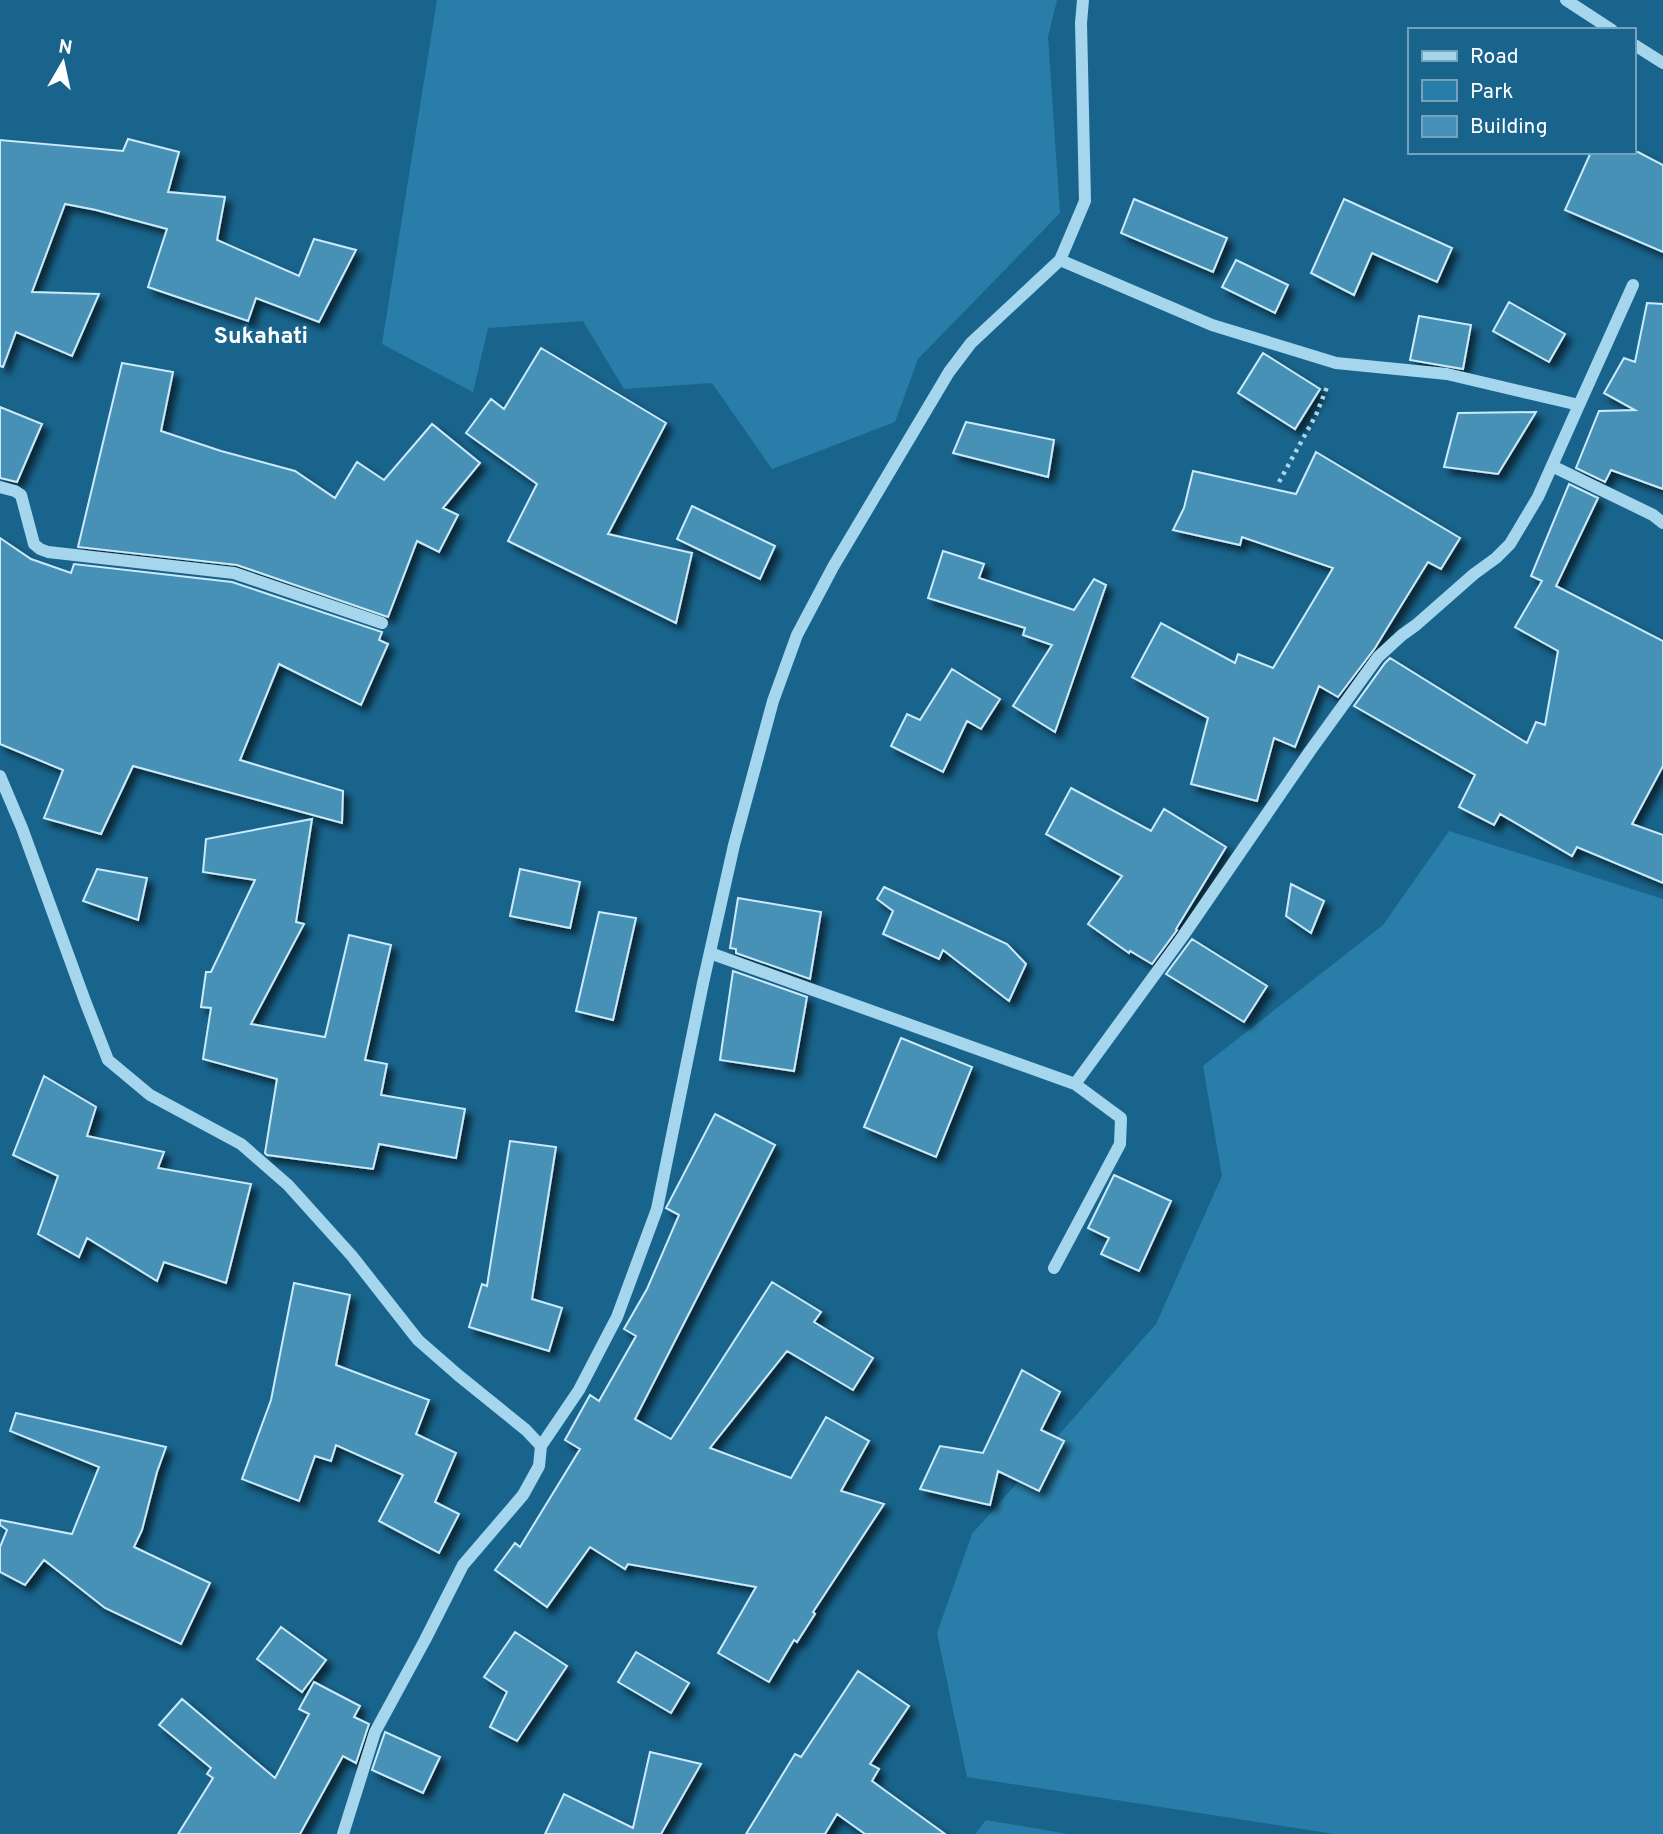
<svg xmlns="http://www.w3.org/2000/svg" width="1663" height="1834" font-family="Overpass,sans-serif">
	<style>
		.green { fill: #297ea9 }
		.building { fill: #4691b7; stroke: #cbeafa; stroke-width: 2; filter: url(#shadow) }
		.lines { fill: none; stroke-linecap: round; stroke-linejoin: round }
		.path { stroke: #a5d6ee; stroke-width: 4.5; stroke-dasharray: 3.5 5; stroke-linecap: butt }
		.minor { stroke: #a5d6ee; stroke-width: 12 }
		.labels { text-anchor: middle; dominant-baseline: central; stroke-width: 5; stroke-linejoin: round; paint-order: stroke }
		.quarter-label { font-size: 23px; font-weight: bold; fill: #fff; stroke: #19648c }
	</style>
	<defs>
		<filter id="shadow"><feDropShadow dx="6" dy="6" stdDeviation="3.5" flood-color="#0009"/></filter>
	</defs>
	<rect width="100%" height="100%" fill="#19648c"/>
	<path class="green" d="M 437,0 L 1057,0 L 1048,37 L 1060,213 L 918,359 L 895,422 L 772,469 L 712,383 L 624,389 L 583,321 L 488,328 L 473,392 L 382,344 Z
		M 1449,831 L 1663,899 L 1663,1834 L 1334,1834 L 967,1777 L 937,1633 L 972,1534 L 1156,1324 L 1222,1176 L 1203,1066 L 1383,925 Z
		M 986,1820 L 1068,1834 L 975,1834 Z"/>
	<path class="building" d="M 128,139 L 179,152 L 168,192 L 225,197 L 217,240 L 299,276 L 314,239 L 356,250 L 319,322 L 256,298 L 248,321 L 148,287 L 167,229 L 96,210 L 65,204 L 32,292 L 99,294 L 72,356 L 16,332 L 3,367 L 0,366 L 0,140 L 123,151 Z
		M 1591,152 L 1638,152 L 1663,165 L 1663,252 L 1565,210 Z
		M 1134,199 L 1227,238 L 1213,272 L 1121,233 Z
		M 1344,199 L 1452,248 L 1437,282 L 1372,253 L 1354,295 L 1311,273 Z
		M 1236,260 L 1288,285 L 1275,313 L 1222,287 Z
		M 1509,302 L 1565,334 L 1549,362 L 1493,331 Z
		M 1647,303 L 1663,304 L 1663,489 L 1611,470 L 1605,482 L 1576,468 L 1599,411 L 1635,410 L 1604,393 L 1624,358 L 1635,362 Z
		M 1419,316 L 1471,325 L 1463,369 L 1410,360 Z
		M 541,348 L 666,423 L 608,534 L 692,553 L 676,623 L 508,541 L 537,484 L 466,433 L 491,399 L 504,409 Z
		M 1263,353 L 1320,389 L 1295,429 L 1238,393 Z
		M 122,363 L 173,372 L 161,431 L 221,451 L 295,471 L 335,498 L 357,462 L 384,480 L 432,424 L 480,463 L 443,508 L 458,515 L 439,552 L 417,541 L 388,617 L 237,565 L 78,547 Z
		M 0,407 L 42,424 L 17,482 L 0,478 Z
		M 1536,412 L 1498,474 L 1444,467 L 1458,413 Z
		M 966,422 L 1054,440 L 1048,477 L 953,453 Z
		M 1316,452 L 1460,538 L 1441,569 L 1428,562 L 1375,648 L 1338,697 L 1319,686 L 1295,747 L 1274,738 L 1257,801 L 1191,784 L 1208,718 L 1132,677 L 1161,623 L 1235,663 L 1238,654 L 1273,668 L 1333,568 L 1242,537 L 1240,545 L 1173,530 L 1184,508 L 1193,471 L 1296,494 Z
		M 1569,484 L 1598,498 L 1556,586 L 1663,641 L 1663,766 L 1632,824 L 1663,835 L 1663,883 L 1577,847 L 1572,856 L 1500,814 L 1494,825 L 1459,807 L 1475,775 L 1354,706 L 1385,663 L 1390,658 L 1527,743 L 1536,722 L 1545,725 L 1558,651 L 1515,627 L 1542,581 L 1531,576 Z
		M 692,506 L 775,546 L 760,579 L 677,539 Z
		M 0,538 L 31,559 L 71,573 L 74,564 L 232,582 L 382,632 L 379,640 L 388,644 L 361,705 L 279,664 L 240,760 L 343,791 L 342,823 L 133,766 L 101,834 L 44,818 L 63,770 L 0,744 Z
		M 943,551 L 984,564 L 979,578 L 1074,610 L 1094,579 L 1106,585 L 1055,732 L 1013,706 L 1052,645 L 1023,635 L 1025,628 L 928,598 Z
		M 952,669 L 1000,699 L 981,729 L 967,721 L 943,772 L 891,746 L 907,714 L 920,720 Z
		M 1071,788 L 1151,831 L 1164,809 L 1226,847 L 1176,929 L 1177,930 L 1152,964 L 1130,951 L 1129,953 L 1088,924 L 1122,876 L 1046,834 Z
		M 312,819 L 296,922 L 304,924 L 251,1024 L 325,1037 L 349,935 L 391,945 L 365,1060 L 387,1064 L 381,1095 L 465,1109 L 456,1158 L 379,1144 L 373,1169 L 267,1155 L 265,1153 L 277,1079 L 203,1059 L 211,1008 L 201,1007 L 206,972 L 211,972 L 255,880 L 203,872 L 206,839 Z
		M 97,869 L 147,878 L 138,920 L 83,901 Z
		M 520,869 L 580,882 L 570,928 L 510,916 Z
		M 1291,884 L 1324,901 L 1311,933 L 1286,916 Z
		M 884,887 L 1007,944 L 1026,964 L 1009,1001 L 943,950 L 939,959 L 883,934 L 893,911 L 877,899 Z
		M 738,898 L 821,912 L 810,979 L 736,953 L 736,949 L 730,948 Z
		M 599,912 L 636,918 L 613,1020 L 576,1011 Z
		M 1192,939 L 1267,986 L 1244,1022 L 1166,974 Z
		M 733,971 L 807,997 L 794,1071 L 720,1060 Z
		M 901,1038 L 972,1067 L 936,1157 L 864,1127 Z
		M 44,1076 L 96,1107 L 87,1136 L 164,1152 L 158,1168 L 251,1184 L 226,1283 L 164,1262 L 157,1281 L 87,1238 L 79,1257 L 38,1234 L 58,1176 L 13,1155 Z
		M 715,1114 L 775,1145 L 635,1419 L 671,1439 L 772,1282 L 821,1312 L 814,1322 L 873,1358 L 853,1390 L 787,1351 L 710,1448 L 791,1478 L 826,1417 L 869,1441 L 841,1491 L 884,1504 L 813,1612 L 815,1614 L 797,1642 L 794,1640 L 769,1682 L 718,1653 L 756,1587 L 628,1564 L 625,1569 L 590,1547 L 547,1607 L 495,1570 L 515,1543 L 520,1547 L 580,1449 L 565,1440 L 590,1395 L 599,1401 L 636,1336 L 624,1329 L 647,1289 L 679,1215 L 666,1208 Z
		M 510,1141 L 556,1147 L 532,1299 L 562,1308 L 549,1351 L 469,1327 L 482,1284 L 487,1286 Z
		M 1114,1175 L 1171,1201 L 1139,1271 L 1101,1254 L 1109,1238 L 1088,1228 Z
		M 294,1283 L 350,1295 L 336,1365 L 429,1400 L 416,1434 L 456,1453 L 435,1502 L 459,1514 L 439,1553 L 379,1521 L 403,1475 L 336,1445 L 331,1461 L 315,1456 L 299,1501 L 242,1479 L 271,1400 Z
		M 1022,1370 L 1060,1392 L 1041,1430 L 1064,1441 L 1039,1491 L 998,1471 L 990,1505 L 920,1489 L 940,1446 L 983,1453 Z
		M 16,1413 L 166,1447 L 157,1472 L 142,1530 L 134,1547 L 210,1583 L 181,1644 L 105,1608 L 44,1560 L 25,1585 L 0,1572 L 0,1547 L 7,1530 L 0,1525 L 0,1520 L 72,1534 L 99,1467 L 10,1431 Z
		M 281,1627 L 326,1660 L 302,1692 L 257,1659 Z
		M 515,1632 L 567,1666 L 517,1741 L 490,1727 L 507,1692 L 484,1677 Z
		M 636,1652 L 689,1683 L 671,1713 L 618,1682 Z
		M 858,1671 L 909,1706 L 870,1764 L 879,1769 L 872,1781 L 945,1834 L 865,1834 L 837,1814 L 825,1834 L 746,1834 L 795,1754 L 801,1757 Z
		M 314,1682 L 360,1706 L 354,1717 L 369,1724 L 356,1763 L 343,1756 L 300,1834 L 178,1834 L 213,1778 L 207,1774 L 211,1768 L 159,1725 L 182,1699 L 275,1778 L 309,1714 L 299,1709 Z
		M 385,1732 L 440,1757 L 423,1793 L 372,1770 Z
		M 650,1752 L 701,1764 L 661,1834 L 545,1834 L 564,1794 L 633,1828 Z"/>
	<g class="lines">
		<path class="path" d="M 1279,482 L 1316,415 L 1327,387"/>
		<path class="minor" d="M 1566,0 L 1612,30
			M 1633,44 L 1663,63
			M 1060,260 L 1212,325 L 1336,363 L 1447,374 L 1579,405 L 1633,285
			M 1552,466 L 1653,515 L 1663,523
			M 0,487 L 15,491 L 21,495 L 34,544 L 40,549 L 48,552 L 234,573 L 382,623
			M 0,776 L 22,828 L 85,1001 L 108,1060 L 150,1095 L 241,1144 L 288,1185 L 352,1256 L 418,1340 L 458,1375 L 526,1430 L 541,1446 L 539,1466 L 523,1495 L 463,1565 L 425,1640 L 375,1732 L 343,1834
			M 710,953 L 1075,1084 L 1121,1118 L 1120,1144 L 1054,1268
			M 1075,1084 L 1183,936 L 1310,751 L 1378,657 L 1402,635 L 1416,625 L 1474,574 L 1496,558 L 1510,544 L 1538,497 L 1579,405
			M 541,1446 L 579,1390 L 617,1317 L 657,1209 L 703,983 L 734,845 L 773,701 L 797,635 L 833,567 L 949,372 L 971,343 L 1060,260 L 1085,201 L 1081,23 L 1083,0"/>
	</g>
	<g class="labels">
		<g class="quarter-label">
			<text x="261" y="337">Sukahati</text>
		</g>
	</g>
	<rect x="1408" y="28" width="228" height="126" fill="#19648c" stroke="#75a2ba" stroke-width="2"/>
	<rect x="1422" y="51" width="35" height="10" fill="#a5d6ee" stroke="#75a2ba" stroke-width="2"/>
	<text x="1470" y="63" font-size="21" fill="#ffffff">Road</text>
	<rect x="1422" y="80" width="35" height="21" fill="#297ea9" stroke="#75a2ba" stroke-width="2"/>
	<text x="1470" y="98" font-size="21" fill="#ffffff">Park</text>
	<rect x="1422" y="116" width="35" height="21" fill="#4691b7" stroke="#75a2ba" stroke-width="2"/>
	<text x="1470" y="133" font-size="21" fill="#ffffff">Building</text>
	<g transform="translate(63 63) rotate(9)" stroke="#19648c" stroke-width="5" paint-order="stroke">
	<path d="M0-5L12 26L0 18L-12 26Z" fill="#ffffff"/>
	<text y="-10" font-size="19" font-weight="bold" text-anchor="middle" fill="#ffffff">N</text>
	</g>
</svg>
